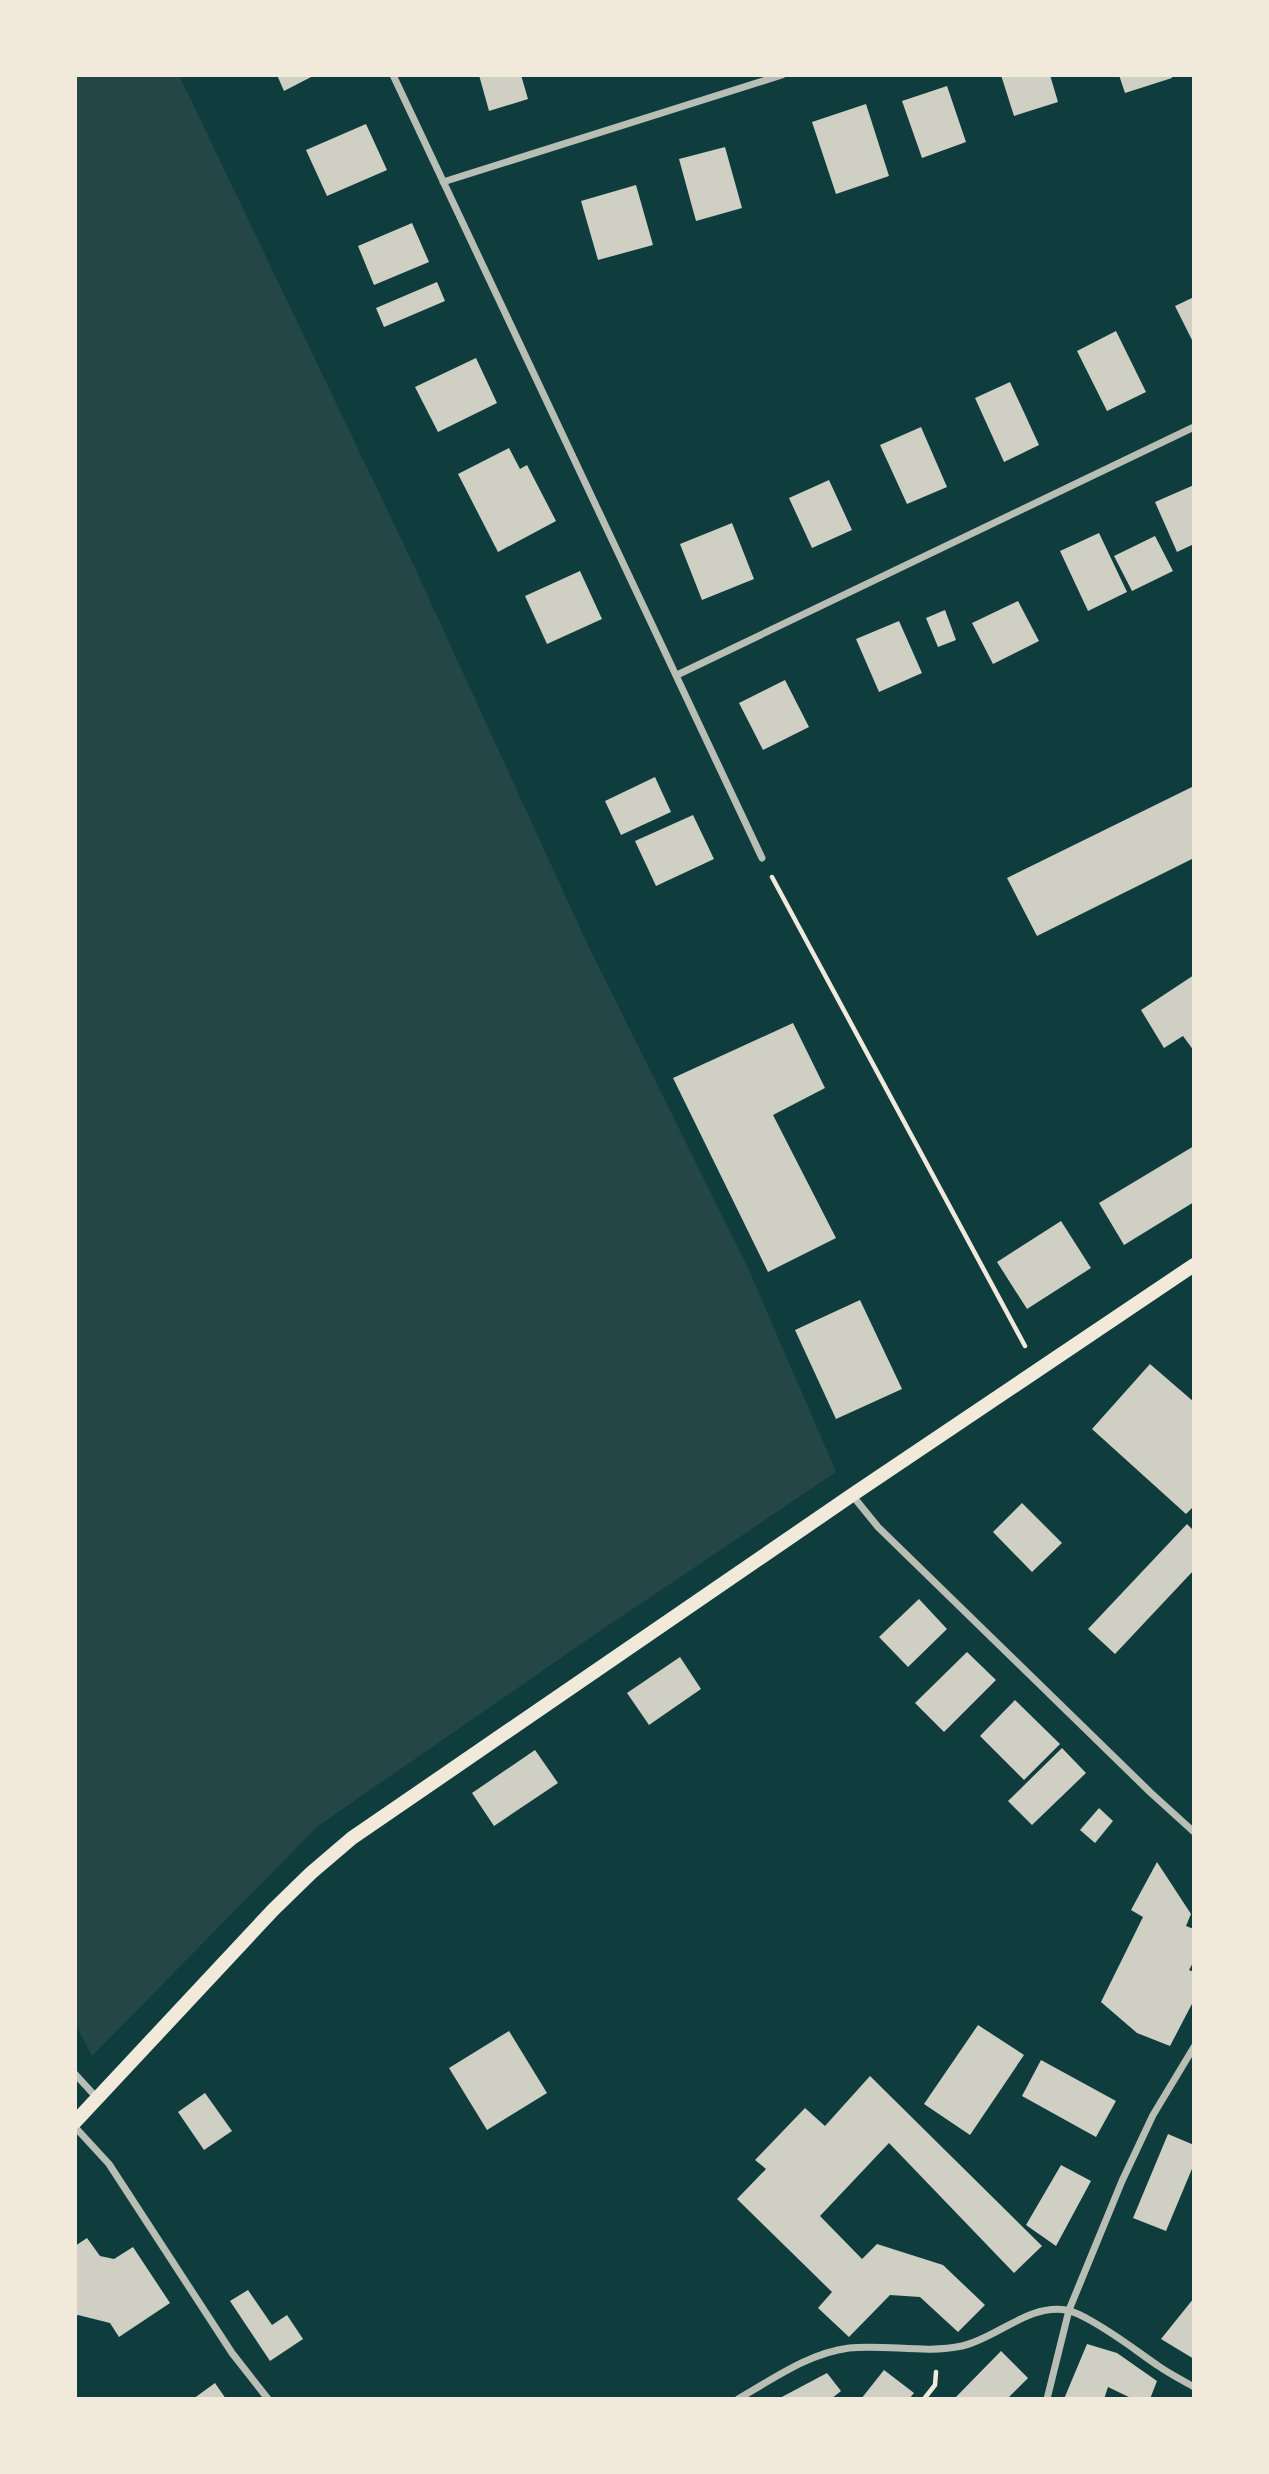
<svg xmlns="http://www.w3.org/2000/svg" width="1269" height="2474" font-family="Manrope,sans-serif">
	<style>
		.green { fill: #244646 }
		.building { fill: #cfcfc3 }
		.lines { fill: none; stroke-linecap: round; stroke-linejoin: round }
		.path { stroke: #f1e9da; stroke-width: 4.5 }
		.minor { stroke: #b8beb3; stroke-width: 7 }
		.secondary { stroke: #f1e9da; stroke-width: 14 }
	</style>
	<rect width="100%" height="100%" fill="#0f3d3e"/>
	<path class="green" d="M 75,75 L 179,75 L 414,566 L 586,941 L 749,1270 L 836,1472 L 597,1633 L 318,1826 L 92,2056 L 75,2023 Z"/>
	<path class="building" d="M 277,75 L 315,75 L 284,91 Z
		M 479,75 L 521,75 L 528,99 L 489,111 Z
		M 1001,75 L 1050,75 L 1058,102 L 1014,116 Z
		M 1119,75 L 1171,75 L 1172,78 L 1125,93 Z
		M 947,86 L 966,142 L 922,158 L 902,101 Z
		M 866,104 L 889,176 L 836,194 L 812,122 Z
		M 366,124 L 387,170 L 327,196 L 306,150 Z
		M 725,147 L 742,208 L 696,221 L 679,159 Z
		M 636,185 L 653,245 L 598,260 L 581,201 Z
		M 412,223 L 429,262 L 374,285 L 358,246 Z
		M 437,282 L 445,301 L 384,327 L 376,308 Z
		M 1194,297 L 1194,344 L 1175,306 Z
		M 1116,331 L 1146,392 L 1107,411 L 1077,351 Z
		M 476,358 L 497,403 L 438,432 L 415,387 Z
		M 1010,382 L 1039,445 L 1004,462 L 975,398 Z
		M 921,427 L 947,487 L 907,504 L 880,445 Z
		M 509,448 L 520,469 L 527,465 L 556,521 L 498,552 L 458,474 Z
		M 829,480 L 852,530 L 812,548 L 789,498 Z
		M 1194,485 L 1194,544 L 1177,552 L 1155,502 Z
		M 732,523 L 754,579 L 702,600 L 680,544 Z
		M 1099,533 L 1127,592 L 1088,611 L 1060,551 Z
		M 1155,536 L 1173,571 L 1132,591 L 1114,556 Z
		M 580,571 L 602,619 L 547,644 L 525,596 Z
		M 1018,601 L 1039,641 L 993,664 L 972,623 Z
		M 945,610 L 956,640 L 938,647 L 926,618 Z
		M 899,621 L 922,673 L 879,692 L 856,639 Z
		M 785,680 L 809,727 L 763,750 L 739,703 Z
		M 655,777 L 671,812 L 621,835 L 605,801 Z
		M 1194,786 L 1194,858 L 1037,936 L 1007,878 Z
		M 693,815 L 714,859 L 656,886 L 635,841 Z
		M 1194,975 L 1194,1051 L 1183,1036 L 1164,1048 L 1141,1010 Z
		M 793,1023 L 825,1088 L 773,1115 L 836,1238 L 768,1272 L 673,1078 Z
		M 1194,1146 L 1194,1202 L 1124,1245 L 1099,1203 Z
		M 1061,1221 L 1091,1268 L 1027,1309 L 997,1262 Z
		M 860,1300 L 902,1389 L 836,1419 L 795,1330 Z
		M 1150,1364 L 1194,1402 L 1194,1506 L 1186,1514 L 1092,1429 Z
		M 1022,1503 L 1062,1543 L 1032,1572 L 993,1532 Z
		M 1187,1524 L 1194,1531 L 1194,1570 L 1115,1654 L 1088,1629 Z
		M 919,1599 L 947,1629 L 908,1667 L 879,1637 Z
		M 967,1652 L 996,1680 L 944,1732 L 915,1703 Z
		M 680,1657 L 701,1689 L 649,1725 L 627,1693 Z
		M 1015,1700 L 1060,1744 L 1024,1780 L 980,1736 Z
		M 1062,1748 L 1086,1773 L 1032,1825 L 1008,1801 Z
		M 535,1750 L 558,1783 L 494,1826 L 472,1793 Z
		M 1099,1808 L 1113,1821 L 1095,1843 L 1080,1830 Z
		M 1157,1862 L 1191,1914 L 1186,1926 L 1194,1929 L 1194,1961 L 1189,1970 L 1194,1972 L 1194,2000 L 1170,2046 L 1137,2033 L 1101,2002 L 1143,1917 L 1131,1910 Z
		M 978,2025 L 1024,2055 L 970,2135 L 924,2104 Z
		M 509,2031 L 547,2093 L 487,2130 L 449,2068 Z
		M 1041,2060 L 1116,2101 L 1096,2137 L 1022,2096 Z
		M 870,2076 L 1042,2246 L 1014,2273 L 889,2143 L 820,2216 L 862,2259 L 877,2244 L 943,2265 L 985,2305 L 958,2332 L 920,2297 L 890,2295 L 849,2337 L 818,2308 L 832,2292 L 737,2199 L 766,2169 L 755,2160 L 805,2108 L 825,2126 Z
		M 205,2093 L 232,2131 L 204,2150 L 178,2112 Z
		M 1168,2134 L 1194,2145 L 1194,2164 L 1166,2231 L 1133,2218 Z
		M 1061,2165 L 1091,2181 L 1056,2246 L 1026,2225 Z
		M 87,2238 L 100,2256 L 114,2259 L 133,2247 L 170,2303 L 119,2337 L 110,2323 L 78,2315 L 75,2317 L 75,2246 Z
		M 248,2290 L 272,2325 L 287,2315 L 303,2339 L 270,2361 L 230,2301 Z
		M 1194,2298 L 1194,2359 L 1161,2339 Z
		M 1087,2344 L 1117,2353 L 1157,2381 L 1150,2399 L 1133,2399 L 1108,2387 L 1104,2399 L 1064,2399 Z
		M 1001,2351 L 1028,2378 L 1007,2399 L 954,2399 Z
		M 884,2370 L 914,2393 L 909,2399 L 861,2399 Z
		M 827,2373 L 841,2391 L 831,2399 L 778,2399 Z
		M 215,2383 L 226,2399 L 193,2399 Z"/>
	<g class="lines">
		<path class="path" d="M 772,877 L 1025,1346
			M 924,2399 L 935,2385 L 936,2372"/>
		<path class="minor" d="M 393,75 L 762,858
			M 443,182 L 782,75
			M 677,675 L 1194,427
			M 852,1495 L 878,1527 L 1151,1793 L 1194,1832
			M 75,2074 L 97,2098
			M 75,2127 L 109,2164 L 232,2353 L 268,2399
			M 738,2399 C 773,2379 809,2353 849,2348 C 886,2344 925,2354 962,2346 C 997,2338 1028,2304 1066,2310 C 1073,2311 1080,2315 1086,2318 C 1114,2333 1131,2347 1157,2365 C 1168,2373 1182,2380 1194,2387
			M 1047,2399 L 1069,2310 L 1122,2181 L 1153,2115 L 1194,2047"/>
		<path class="secondary" d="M 75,2122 L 273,1910 L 311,1873 L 352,1838 L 852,1495 L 1194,1265"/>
	</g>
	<rect width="1269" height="2474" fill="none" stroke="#f1e9da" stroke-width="154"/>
</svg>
